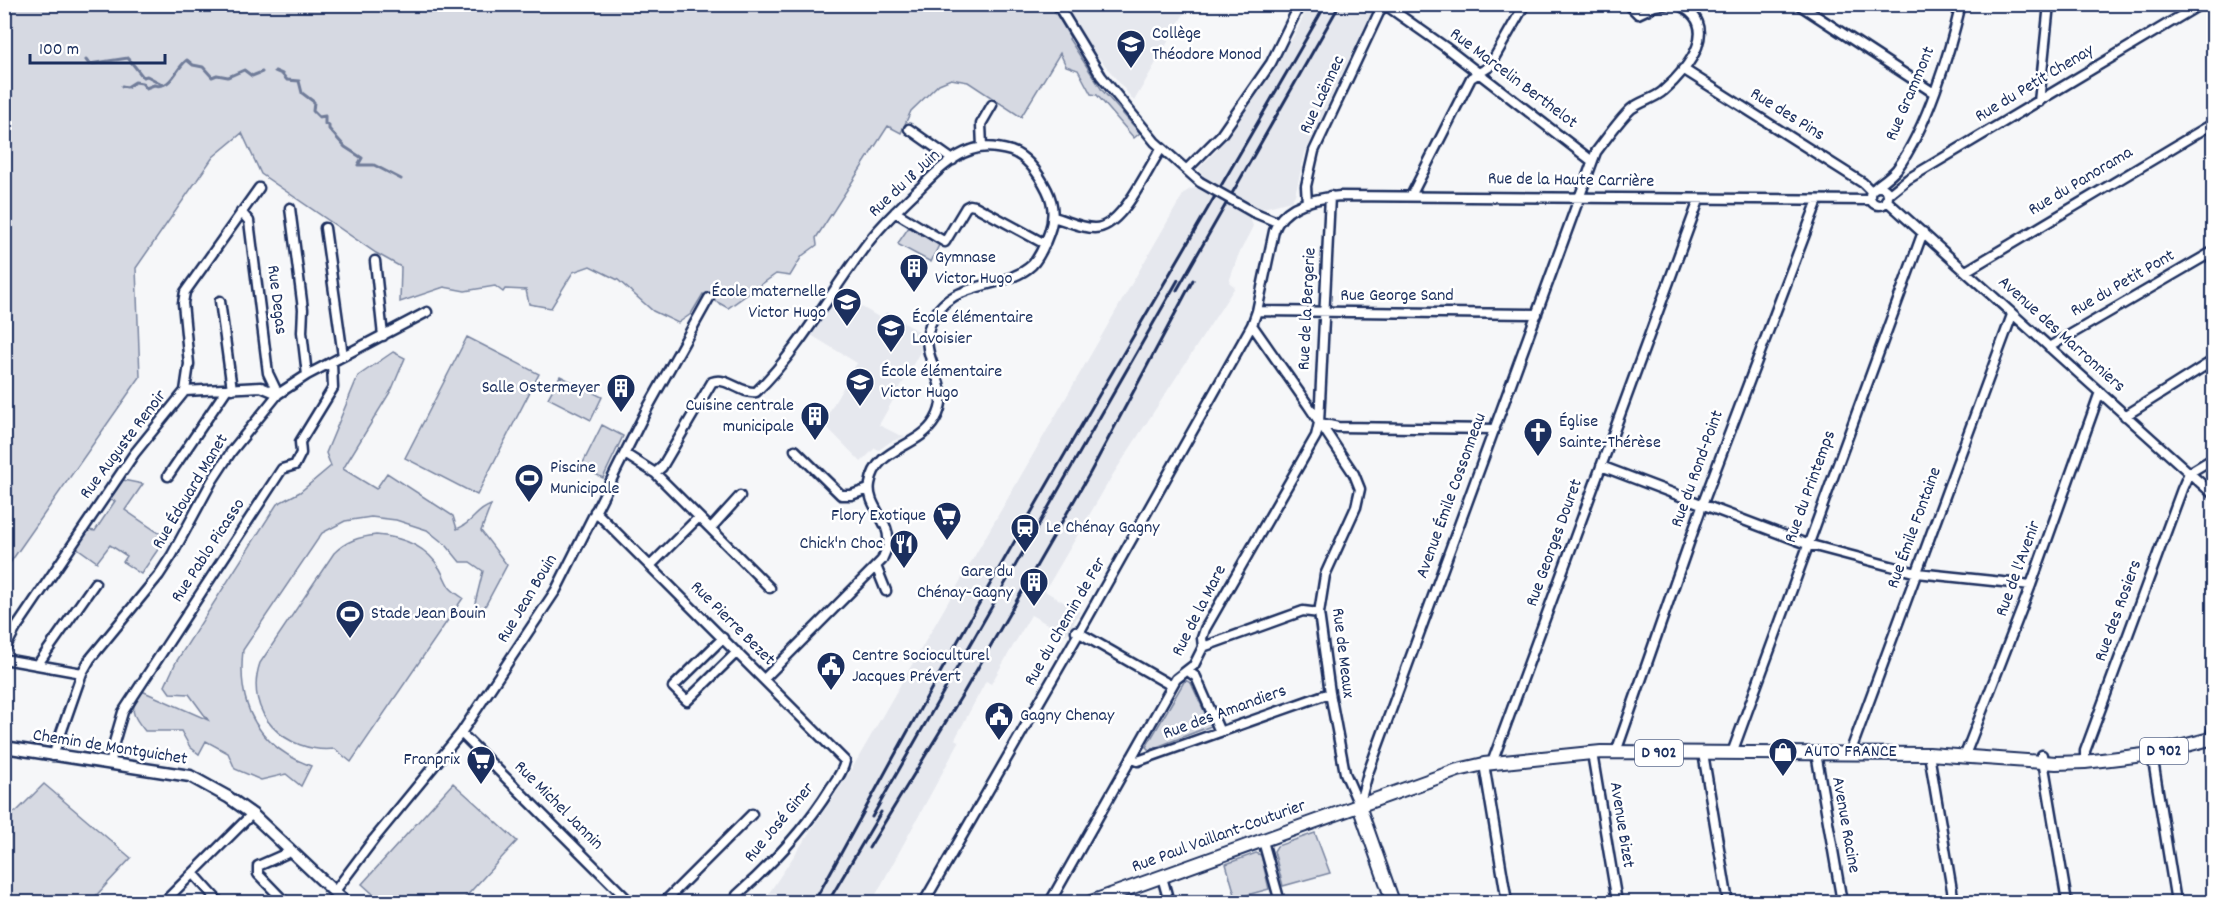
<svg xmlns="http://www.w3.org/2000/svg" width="2218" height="907" font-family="Dekko,sans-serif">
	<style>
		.built { fill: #e6e8ee }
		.green { fill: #d6d9e2; stroke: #7884a0; stroke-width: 1.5 }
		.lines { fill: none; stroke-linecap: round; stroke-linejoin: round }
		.stream { stroke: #707c99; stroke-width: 3 }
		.minor-casing { stroke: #1b2f5e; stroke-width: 13 }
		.tertiary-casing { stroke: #1b2f5e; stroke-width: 15 }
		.secondary-casing { stroke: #1b2f5e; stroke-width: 16 }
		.primary-casing { stroke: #1b2f5e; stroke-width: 16 }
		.minor { stroke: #fff; stroke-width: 8 }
		.tertiary { stroke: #fff; stroke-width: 10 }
		.secondary { stroke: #fff; stroke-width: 12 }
		.primary { stroke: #fff; stroke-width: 12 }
		.rail { stroke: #1b2f5e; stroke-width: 3 }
		.minor-bridge-casing { stroke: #1b2f5e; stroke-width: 13; stroke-linecap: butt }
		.minor-bridge { stroke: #fff; stroke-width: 8 }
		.labels { text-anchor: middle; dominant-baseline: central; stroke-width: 5; stroke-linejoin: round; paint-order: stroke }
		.shield { fill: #fff; stroke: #5f6d8e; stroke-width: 1.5 }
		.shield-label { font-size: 16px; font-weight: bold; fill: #1b2f5e }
		.poi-label { font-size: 18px; fill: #1b2f5e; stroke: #fff; text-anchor: start }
		.street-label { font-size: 18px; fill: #1b2f5e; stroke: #fff }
	</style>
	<rect width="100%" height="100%" fill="#f6f7f9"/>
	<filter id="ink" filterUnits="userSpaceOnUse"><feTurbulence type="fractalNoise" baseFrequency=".0167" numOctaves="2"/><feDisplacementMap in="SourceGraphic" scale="12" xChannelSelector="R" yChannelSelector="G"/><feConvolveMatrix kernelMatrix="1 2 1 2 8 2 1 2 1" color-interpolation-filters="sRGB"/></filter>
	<g filter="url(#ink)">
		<path class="built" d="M 1065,5 L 1189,5 L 1134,101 L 1088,44 Z
			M 1309,5 L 1375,5 L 1305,153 L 1295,195 L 1291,201 L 1259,209 L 1249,215 L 1253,226 L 1238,256 L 1229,282 L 1235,287 L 1112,476 L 1045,591 L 1080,612 L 1067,635 L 1031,615 L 991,684 L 986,681 L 955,739 L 959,742 L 872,902 L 763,902 L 850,772 L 1184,193 L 1190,189 L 1198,188 L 1203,177 L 1199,168 L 1216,151 L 1295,34 Z
			M 840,294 L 882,319 L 886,312 L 918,331 L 920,335 L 920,352 L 879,425 L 899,435 L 906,436 L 890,442 L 879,450 L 875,448 L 861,462 L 823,423 L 857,363 L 811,335 Z"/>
		<path class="green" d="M 5,5 L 1051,5 L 1070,37 L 1069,39 L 1102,90 L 1140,133 L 1134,138 L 1097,95 L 1091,94 L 1078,70 L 1066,66 L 1060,53 L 1021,117 L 968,82 L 951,79 L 939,84 L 911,111 L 901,133 L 888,126 L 816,238 L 817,245 L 802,256 L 790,276 L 776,274 L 728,308 L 703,294 L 691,314 L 678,323 L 653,311 L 618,280 L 590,266 L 573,272 L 551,308 L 529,304 L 526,290 L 505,289 L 503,292 L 495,286 L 465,291 L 444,287 L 400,302 L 401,267 L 376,253 L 261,174 L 242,133 L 213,157 L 136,268 L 140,377 L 5,570 Z
			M 909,227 L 939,245 L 931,262 L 899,245 L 898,243 Z
			M 467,337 L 539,374 L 477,495 L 405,458 Z
			M 393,352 L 405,358 L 392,389 L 343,469 L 376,489 L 387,473 L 453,516 L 457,529 C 475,522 474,511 491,505 L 481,531 L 507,565 L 483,610 L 475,603 L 483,571 L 470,562 L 460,562 L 447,546 L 427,530 L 396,520 L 371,517 L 345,521 L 322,533 L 243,650 C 237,705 257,746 311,766 L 301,786 L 286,774 L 261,780 L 235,769 L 228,753 L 206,741 L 199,754 L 190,747 L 181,731 L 145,731 C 131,714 129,710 142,691 L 208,720 L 189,694 L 170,693 L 165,686 L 176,662 L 277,504 L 300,492 L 331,466 L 326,453 L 358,376 Z
			M 560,376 L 602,397 L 591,420 L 548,398 Z
			M 602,425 L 623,436 L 603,478 L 581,467 Z
			M 123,480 L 143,484 L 125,510 L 166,538 L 141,574 L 123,562 L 127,556 L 110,545 L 97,562 L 76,547 L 88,530 L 95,531 L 115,501 L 109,500 Z
			M 376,535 C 402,537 426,545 440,569 C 450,587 445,586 463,598 L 351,762 L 335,749 C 285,754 243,713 260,663 L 334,553 C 346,541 359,537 376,535 Z
			M 1185,680 L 1191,683 L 1211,726 L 1149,750 L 1146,747 Z
			M 453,783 L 517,841 L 461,902 L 382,902 L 362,884 Z
			M 44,784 L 131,858 L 90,902 L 5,902 L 5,811 L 16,812 Z
			M 1315,833 L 1330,873 L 1283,886 L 1274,851 L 1277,846 Z
			M 1256,853 L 1261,855 L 1269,889 L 1236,898 L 1226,864 Z"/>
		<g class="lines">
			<path class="stream" d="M 86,60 L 89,64 L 128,58 L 143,77 L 147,76 L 162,84
				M 275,71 L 282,74 L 287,80 L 299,81 L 302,93 L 314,102 L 313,111 L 319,117 L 325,116 L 325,124 L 329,125 L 329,129 L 345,147 L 362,158 L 358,165 L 374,165 L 401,179
				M 122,86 L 127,87 L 135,82 L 142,83 L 146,88 L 154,85 C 171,90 175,69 187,60 L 193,65 L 203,67 L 212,77 L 217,75 L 228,77 L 244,70 L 252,76 L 262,72"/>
			<g class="minor-casing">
				<path id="minor" d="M 1057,4 L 1101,76 L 1155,142 L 1200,182
					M 1384,4 L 1445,47 L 1592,161
					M 1628,4 L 1638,14 L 1655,6 L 1667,4
					M 1798,4 L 1934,93
					M 1683,69 L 1863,183 L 1871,191
					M 2039,102 L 2049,4
					M 909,129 L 953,160
					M 982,147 L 981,124 L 992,105
					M 1187,169 L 1221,135 L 1271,63 L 1300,4
					M 1876,187 C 1882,182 1891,176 1897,169 C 1927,127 1949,55 1961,4
					M1870 196a9 9 0 1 1 18 0a9 9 0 1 1-18 0Z
					M 1888,195 L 1908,179 L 2201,4
					M 1411,196 L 1471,78 L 1489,67 L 1525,4
					M 1886,200 L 2214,495
					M 1307,203 L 1306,186 L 1314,151 L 1383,4
					M 290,208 L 303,309 L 302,332 L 307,375
					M 241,212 L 249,221 L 268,373 L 278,394
					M 895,212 L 945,242 L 966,207 L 970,205 L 975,206 L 1045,244
					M 1253,212 L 1277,222
					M 1053,217 C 1066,220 1080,228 1094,228 C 1122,229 1147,169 1161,149
					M 325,228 L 343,356
					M 375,261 L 383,336
					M 1966,271 L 2214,123
					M 220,301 L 232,389
					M 1257,311 L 1537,314
					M 1252,325 L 1308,405 L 1354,474 L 1360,489 L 1356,507 L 1325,575 L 1319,613 L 1330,693 L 1345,773 L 1359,805
					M 2049,347 L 2214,251
					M 185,391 L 261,387 L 278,394
					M 2125,416 L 2214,360
					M 1320,423 L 1338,427 L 1495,429
					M 795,450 L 841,495 L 851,495 L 869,489
					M 625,454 L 655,473 L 662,467 L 712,382 C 727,376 740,394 756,392 C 802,347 831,290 870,240 C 885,221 903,204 920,188 C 934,174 952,156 971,150 C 984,145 997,147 1011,151 C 1028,157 1039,174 1047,190 C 1054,204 1054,219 1049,233 C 1045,244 1040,257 1032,265 C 1003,292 948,277 930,325 C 917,360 956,385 935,420 C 918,449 876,446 870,484 C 866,506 891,521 888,543 C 888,548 884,554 882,560 L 764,679
					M 1601,466 L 1807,544 L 1917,573 L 2031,585
					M 655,473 L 770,588
					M 168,476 L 227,389
					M 595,511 L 845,761 C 843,772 836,780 830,789 C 805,829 772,864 737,895 L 736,902
					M 711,528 L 740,496
					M 650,566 L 699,517
					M 876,566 L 886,591
					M 1076,631 L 1172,686
					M 723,638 L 673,687 L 687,701 L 737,652
					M 1203,647 L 1303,611 L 1319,613
					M 4,650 L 16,628 L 134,454 L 185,391 L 189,364 L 183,303 L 185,292 L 259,188
					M 4,659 L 82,673
					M 38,664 L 95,583
					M 1188,671 L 1196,677 L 1220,732
					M 461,733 L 630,902
					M 2210,739 L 2214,723
					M 1616,752 L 1703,503 L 1818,200
					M 1592,753 L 1617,902
					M 1703,753 L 1728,902
					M 1732,753 L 1923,232
					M 1816,753 L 1842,902
					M 1850,753 L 2012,315
					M 1929,754 L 1954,902
					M 2152,754 L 2176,902
					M 1965,755 L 2031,585 L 2100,392
					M 2042,755 L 2067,902
					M 53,756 L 82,673 L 90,659 L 159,575 L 172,555 L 212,481 L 231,452 L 278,394 L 307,375 L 427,312
					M 1131,758 L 1138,761 L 1330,693
					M 2085,762 L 2085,751 L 2182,489 L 2189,473 L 2214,458
					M 1492,763 L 1699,200
					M 111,764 L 113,746 L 123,712 L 282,469 L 295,465 L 301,453 L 300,442 L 333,388 L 332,362
					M 1484,764 L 1507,902
					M 1359,806 L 1368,773 L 1596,152 C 1607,138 1618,121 1631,109 C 1641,101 1654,99 1663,91 C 1689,69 1724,23 1676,4
					M 1263,841 L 1280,902
					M 193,873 L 219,902
					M 1162,877 L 1169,902
					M 335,891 L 374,839 L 461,733 L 556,590 L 647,409 L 709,298
					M 164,902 L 252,814
					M 285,902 L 258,874 L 258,866 L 292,851
					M 664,902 L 752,814
					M 924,902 L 1079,633 L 1252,325 L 1257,311 L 1274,231 C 1283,205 1315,198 1340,196 L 1871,200
					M 1050,902 L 1176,679 L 1194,665 L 1203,647 L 1202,638 L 1205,629 L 1316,436 L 1319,423 L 1330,196"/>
			</g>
			<g class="tertiary-casing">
				<path id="tertiary" d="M 4,747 L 190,776 L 228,797 L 252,814 L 345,902"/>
			</g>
			<g class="secondary-casing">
				<path id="secondary" d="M 1359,806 L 1393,902"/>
			</g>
			<g class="primary-casing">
				<path id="primary" d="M 1091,902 L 1458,770 L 1484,764 L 1601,752 L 1929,754 L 2056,763 L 2085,762 L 2152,754 L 2214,738"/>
			</g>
			<use href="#minor" class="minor"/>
			<use href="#tertiary" class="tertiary"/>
			<use href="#secondary" class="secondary"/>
			<use href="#primary" class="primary"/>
			<path class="rail" d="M 1177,290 L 1340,4
				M 872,817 L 1178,280
				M 869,848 L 964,692 L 1090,473 L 1193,280
				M 814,902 C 867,807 918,711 972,616 C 1088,411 1209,209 1326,4
				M 828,902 L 881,812"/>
			<g class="minor-bridge-casing">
				<path id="minor-bridge" d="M 1200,182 L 1253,212"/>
			</g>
			<use href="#minor-bridge" class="minor-bridge"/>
		</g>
	</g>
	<defs>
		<g id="school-pin" transform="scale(1.5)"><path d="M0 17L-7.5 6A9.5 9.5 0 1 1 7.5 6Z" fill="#1b2f5e" stroke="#fff"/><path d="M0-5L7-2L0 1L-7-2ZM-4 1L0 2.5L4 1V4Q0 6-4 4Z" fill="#fff"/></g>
		<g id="building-pin" transform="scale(1.5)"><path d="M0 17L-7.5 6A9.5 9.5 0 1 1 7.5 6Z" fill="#1b2f5e" stroke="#fff"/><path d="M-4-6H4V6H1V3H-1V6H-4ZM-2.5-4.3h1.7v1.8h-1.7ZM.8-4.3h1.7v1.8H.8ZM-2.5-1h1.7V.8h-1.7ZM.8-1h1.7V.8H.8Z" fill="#fff"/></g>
		<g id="church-pin" transform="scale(1.5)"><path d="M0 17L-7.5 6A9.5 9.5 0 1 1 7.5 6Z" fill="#1b2f5e" stroke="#fff"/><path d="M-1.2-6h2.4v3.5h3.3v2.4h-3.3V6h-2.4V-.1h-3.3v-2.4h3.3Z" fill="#fff"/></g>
		<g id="stadium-pin" transform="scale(1.5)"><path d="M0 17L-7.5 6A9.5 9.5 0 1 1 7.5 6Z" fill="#1b2f5e" stroke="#fff"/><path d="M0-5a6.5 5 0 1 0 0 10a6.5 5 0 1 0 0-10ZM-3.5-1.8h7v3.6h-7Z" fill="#fff"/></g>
		<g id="supermarket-pin" transform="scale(1.5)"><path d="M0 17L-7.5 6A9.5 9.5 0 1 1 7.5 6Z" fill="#1b2f5e" stroke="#fff"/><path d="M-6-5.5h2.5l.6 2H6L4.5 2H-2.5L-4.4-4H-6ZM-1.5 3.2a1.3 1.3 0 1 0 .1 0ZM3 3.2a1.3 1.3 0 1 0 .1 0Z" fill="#fff"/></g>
		<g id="station-pin" transform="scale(1.5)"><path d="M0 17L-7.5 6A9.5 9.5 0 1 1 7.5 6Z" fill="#1b2f5e" stroke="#fff"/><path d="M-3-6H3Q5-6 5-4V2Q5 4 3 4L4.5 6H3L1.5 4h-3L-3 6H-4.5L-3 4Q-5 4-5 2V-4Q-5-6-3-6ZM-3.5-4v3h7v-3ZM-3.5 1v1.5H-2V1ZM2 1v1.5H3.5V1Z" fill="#fff"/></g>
		<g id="restaurant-pin" transform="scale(1.5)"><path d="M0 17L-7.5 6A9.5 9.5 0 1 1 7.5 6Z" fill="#1b2f5e" stroke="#fff"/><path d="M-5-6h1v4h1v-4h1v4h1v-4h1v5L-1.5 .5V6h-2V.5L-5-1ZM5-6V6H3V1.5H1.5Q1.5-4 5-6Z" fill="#fff"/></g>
		<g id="civic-pin" transform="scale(1.5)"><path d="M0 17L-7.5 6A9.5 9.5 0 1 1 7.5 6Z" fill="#1b2f5e" stroke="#fff"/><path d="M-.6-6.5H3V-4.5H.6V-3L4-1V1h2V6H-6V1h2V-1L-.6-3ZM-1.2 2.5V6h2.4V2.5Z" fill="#fff"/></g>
		<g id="shop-pin" transform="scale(1.5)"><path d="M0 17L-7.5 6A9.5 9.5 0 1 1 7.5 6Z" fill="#1b2f5e" stroke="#fff"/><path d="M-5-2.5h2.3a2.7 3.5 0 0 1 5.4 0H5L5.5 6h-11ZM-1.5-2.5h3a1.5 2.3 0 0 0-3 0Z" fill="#fff"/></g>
	</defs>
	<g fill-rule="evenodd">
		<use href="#school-pin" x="1131" y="44"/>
		<use href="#building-pin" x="914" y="268"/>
		<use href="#school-pin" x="847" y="302"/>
		<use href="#school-pin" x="891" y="328"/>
		<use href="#school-pin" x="860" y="382"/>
		<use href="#building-pin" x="621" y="388"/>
		<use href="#building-pin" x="815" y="416"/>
		<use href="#church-pin" x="1538" y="432"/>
		<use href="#stadium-pin" x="529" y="478"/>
		<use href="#supermarket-pin" x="947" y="516"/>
		<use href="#station-pin" x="1025" y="528"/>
		<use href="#restaurant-pin" x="904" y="544"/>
		<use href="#building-pin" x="1034" y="582"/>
		<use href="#stadium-pin" x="350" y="614"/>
		<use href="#civic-pin" x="831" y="666"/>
		<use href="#civic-pin" x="999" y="716"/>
		<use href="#shop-pin" x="1783" y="752"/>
		<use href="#supermarket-pin" x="481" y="760"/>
	</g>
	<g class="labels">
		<g class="shield">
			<rect x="2140" y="738" width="48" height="26" rx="4.5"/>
			<rect x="1635" y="740" width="48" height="26" rx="4.5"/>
		</g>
		<g class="shield-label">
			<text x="2164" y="751">D 902</text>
			<text x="1659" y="753">D 902</text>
		</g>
		<g class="poi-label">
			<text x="1152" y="34">Collège<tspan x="1152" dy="21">Théodore Monod</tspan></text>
			<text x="935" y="258">Gymnase<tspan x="935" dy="21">Victor Hugo</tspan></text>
			<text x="826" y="292" text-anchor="end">École maternelle<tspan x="826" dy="21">Victor Hugo</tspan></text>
			<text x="912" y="318">École élémentaire<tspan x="912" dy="21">Lavoisier</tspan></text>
			<text x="881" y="372">École élémentaire<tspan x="881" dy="21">Victor Hugo</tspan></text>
			<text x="600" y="388" text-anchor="end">Salle Ostermeyer</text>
			<text x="794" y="406" text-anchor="end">Cuisine centrale<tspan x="794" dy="21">municipale</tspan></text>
			<text x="1559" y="422">Église<tspan x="1559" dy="21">Sainte-Thérèse</tspan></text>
			<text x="550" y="468">Piscine<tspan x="550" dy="21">Municipale</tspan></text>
			<text x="926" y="516" text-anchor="end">Flory Exotique</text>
			<text x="1046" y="528">Le Chénay Gagny</text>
			<text x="883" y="544" text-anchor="end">Chick'n Choc</text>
			<text x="1013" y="572" text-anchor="end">Gare du<tspan x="1013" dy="21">Chénay-Gagny</tspan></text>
			<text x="371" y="614">Stade Jean Bouin</text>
			<text x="852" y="656">Centre Socioculturel<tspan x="852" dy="21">Jacques Prévert</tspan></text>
			<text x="1020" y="716">Gagny Chenay</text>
			<text x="1804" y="752">AUTO FRANCE</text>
			<text x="460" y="760" text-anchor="end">Franprix</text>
		</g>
		<g class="street-label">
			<text transform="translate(1513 79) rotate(37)">Rue Marcelin Berthelot</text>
			<text transform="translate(2035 84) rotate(-31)">Rue du Petit Chenay</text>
			<text transform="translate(1911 94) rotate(-67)">Rue Grammont</text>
			<text transform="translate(1323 95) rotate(-65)">Rue Laënnec</text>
			<text transform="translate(1787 115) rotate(32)">Rue des Pins</text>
			<text transform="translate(1571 181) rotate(1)">Rue de la Haute Carrière</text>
			<text transform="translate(2081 182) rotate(-31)">Rue du Panorama</text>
			<text transform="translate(905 184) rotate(-43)">Rue du 18 Juin</text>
			<text transform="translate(2123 284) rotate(-30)">Rue du Petit Pont</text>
			<text x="1397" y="296">Rue George Sand</text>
			<text transform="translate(276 300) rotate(83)">Rue Degas</text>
			<text transform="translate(1308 309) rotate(-87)">Rue de la Bergerie</text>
			<text transform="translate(2061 335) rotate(42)">Avenue des Marronniers</text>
			<text transform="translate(124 445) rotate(-53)">Rue Auguste Renoir</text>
			<text transform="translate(1698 469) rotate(-70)">Rue du Rond-Point</text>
			<text transform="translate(1811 487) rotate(-70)">Rue du Printemps</text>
			<text transform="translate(191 492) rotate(-59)">Rue Édouard Manet</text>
			<text transform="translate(1452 496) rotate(-70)">Avenue Émile Cossonneau</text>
			<text transform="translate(1915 528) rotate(-70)">Rue Émile Fontaine</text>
			<text transform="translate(1555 543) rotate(-70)">Rue Georges Douret</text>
			<text transform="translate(209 551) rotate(-57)">Rue Pablo Picasso</text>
			<text transform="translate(2019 569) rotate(-70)">Rue de l'Avenir</text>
			<text transform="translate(528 599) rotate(-59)">Rue Jean Bouin</text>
			<text transform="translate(1200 611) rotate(-63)">Rue de la Mare</text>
			<text transform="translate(2119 611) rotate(-70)">Rue des Rosiers</text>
			<text transform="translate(1066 622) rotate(-60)">Rue du Chemin de Fer</text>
			<text transform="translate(732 624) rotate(45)">Rue Pierre Bezet</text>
			<text transform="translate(1342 653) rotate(83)">Rue de Meaux</text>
			<text transform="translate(1225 713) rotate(-20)">Rue des Amandiers</text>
			<text transform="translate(110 748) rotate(9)">Chemin de Montguichet</text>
			<text transform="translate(558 806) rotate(45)">Rue Michel Jannin</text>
			<text transform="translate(780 823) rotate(-50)">Rue José Giner</text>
			<text transform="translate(1621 825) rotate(81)">Avenue Bizet</text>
			<text transform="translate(1845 825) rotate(80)">Avenue Racine</text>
			<text transform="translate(1219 837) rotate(-20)">Rue Paul Vaillant-Couturier</text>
		</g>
	</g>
	<rect width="2218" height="907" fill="none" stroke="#fff" stroke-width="24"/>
	<rect x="12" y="12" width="2194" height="883" fill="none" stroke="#1b2f5e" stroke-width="2" filter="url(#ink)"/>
	<path d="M30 54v9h135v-9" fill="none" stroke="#1b2f5e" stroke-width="3"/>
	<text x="39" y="54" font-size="18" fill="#1b2f5e" stroke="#ffffff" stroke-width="4.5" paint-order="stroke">100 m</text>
</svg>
